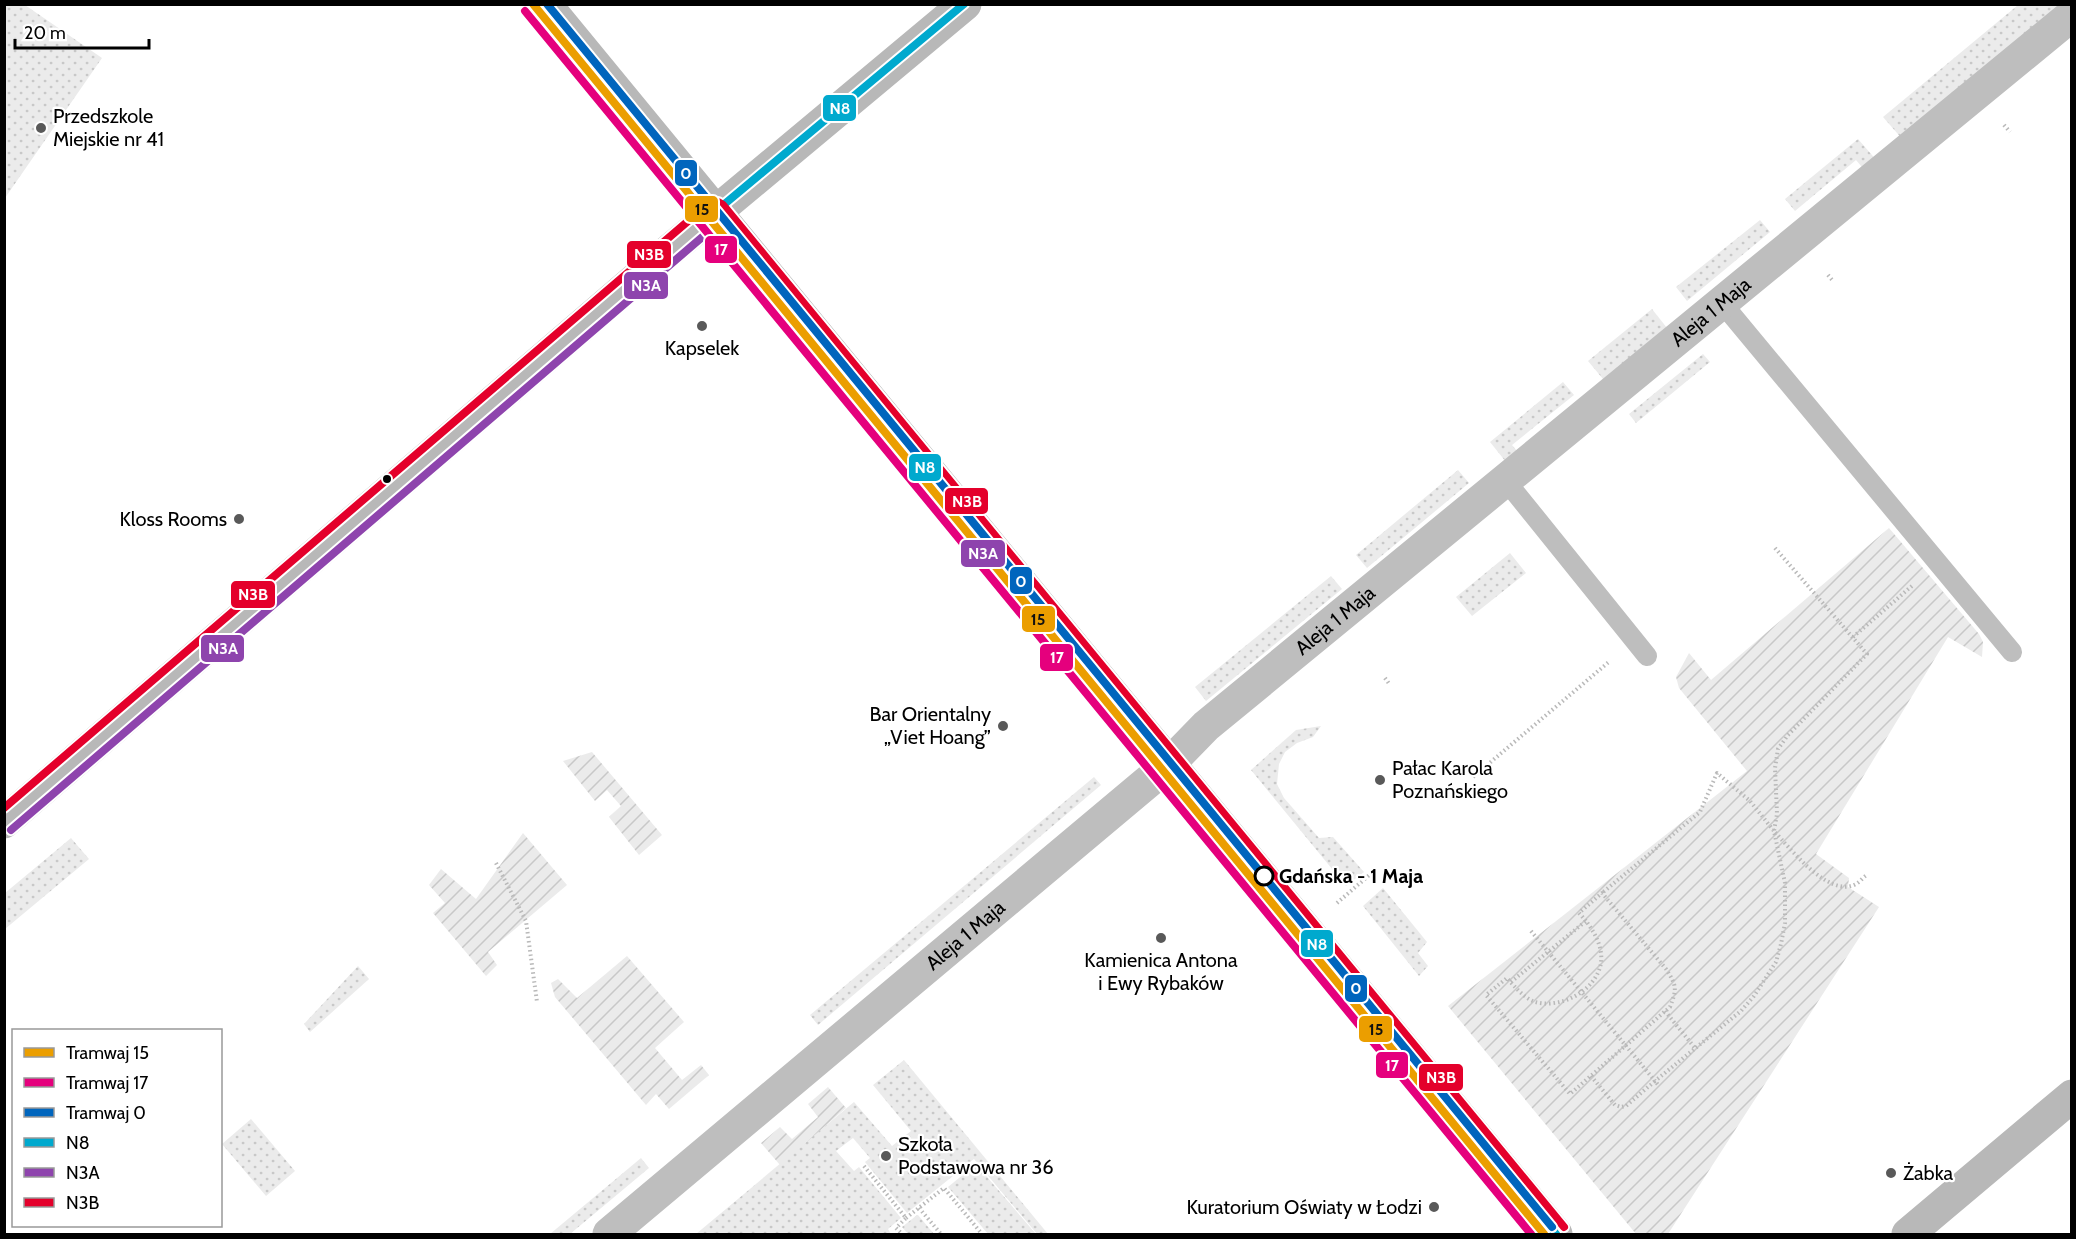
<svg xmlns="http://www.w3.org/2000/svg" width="2076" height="1239" font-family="Cabin,sans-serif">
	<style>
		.grass { fill: url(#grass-dots) }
		.garden { fill: url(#garden-furrows) }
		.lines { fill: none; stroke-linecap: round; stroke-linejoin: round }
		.path { stroke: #b9b9b9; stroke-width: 4; stroke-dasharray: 1.5 3; stroke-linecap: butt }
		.lane { stroke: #bebebe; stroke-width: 20 }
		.street { stroke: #bebebe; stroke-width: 33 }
		.secondary { stroke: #b8b8b8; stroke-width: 33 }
		.bus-1-casing { stroke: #fff; stroke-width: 12 }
		.bus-2-casing { stroke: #fff; stroke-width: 12 }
		.bus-3-casing { stroke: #fff; stroke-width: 12 }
		.bus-1 { stroke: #00a9ce; stroke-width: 8 }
		.bus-2 { stroke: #8e44ad; stroke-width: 8 }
		.bus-3 { stroke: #e4002b; stroke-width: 8 }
		.tram-1-casing { stroke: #fff; stroke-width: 12 }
		.tram-2-casing { stroke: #fff; stroke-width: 12 }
		.tram-3-casing { stroke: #fff; stroke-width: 12 }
		.tram-1 { stroke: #eb9e00; stroke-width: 8 }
		.tram-2 { stroke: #e5007d; stroke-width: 8 }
		.tram-3 { stroke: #0065bd; stroke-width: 8 }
		.poi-dot { fill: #595959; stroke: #fff; stroke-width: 2 }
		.bus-dot { fill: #000; stroke: #fff; stroke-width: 2 }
		.stop-dot { fill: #fff; stroke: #000; stroke-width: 3 }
		.labels { text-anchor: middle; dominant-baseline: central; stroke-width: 4.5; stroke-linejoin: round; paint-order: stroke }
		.poi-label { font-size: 20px; fill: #000; stroke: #fff; text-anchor: start }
		.street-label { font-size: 20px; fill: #000; stroke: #fff }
		.stop-label { font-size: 20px; font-weight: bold; fill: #000; stroke: #fff; text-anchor: start }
		.line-badge { stroke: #fff; stroke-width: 2 }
		.badge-label { font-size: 16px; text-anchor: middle; font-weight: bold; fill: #fff }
		.pale-badge-label { font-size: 16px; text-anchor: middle; font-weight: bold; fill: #111 }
	</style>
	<defs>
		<pattern id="grass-dots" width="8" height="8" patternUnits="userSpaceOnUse" patternTransform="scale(1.5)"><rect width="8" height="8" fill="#ebebeb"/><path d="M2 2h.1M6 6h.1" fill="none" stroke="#c8c8c8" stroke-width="1.8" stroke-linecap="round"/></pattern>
		<pattern id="garden-furrows" width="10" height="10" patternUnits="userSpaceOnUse" patternTransform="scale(1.5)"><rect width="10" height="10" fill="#ebebeb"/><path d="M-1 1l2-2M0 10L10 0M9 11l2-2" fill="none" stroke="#c8c8c8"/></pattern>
	</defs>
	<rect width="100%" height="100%" fill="#fff"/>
	<path class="grass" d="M 5,4 L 25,5 L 102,58 L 5,198 Z
		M 2018,5 L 2066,5 L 1904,141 L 1883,117 Z
		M 1858,139 L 1878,162 L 1866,172 L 1856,160 L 1795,211 L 1785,199 Z
		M 1760,220 L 1770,232 L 1687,301 L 1676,287 Z
		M 1652,309 L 1671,333 L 1608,385 L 1588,361 Z
		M 1703,354 L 1710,362 L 1636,423 L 1629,414 Z
		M 1563,382 L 1574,395 L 1512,445 L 1522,457 L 1510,467 L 1490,442 Z
		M 1458,470 L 1469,483 L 1367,568 L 1356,555 Z
		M 1510,553 L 1526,573 L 1472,616 L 1456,597 Z
		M 1331,576 L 1342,589 L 1206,701 L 1195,687 Z
		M 1321,726 L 1313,737 L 1297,743 L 1285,752 L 1279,764 L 1277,784 L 1284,798 L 1319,838 L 1333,837 L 1364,872 L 1346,886 L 1251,770 L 1296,730 Z
		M 1094,777 L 1101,785 L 818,1025 L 810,1015 Z
		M 71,838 L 89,859 L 5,929 L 5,893 Z
		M 1383,888 L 1427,942 L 1418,953 L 1428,966 L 1419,976 L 1363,906 Z
		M 358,966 L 369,979 L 310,1032 L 304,1024 Z
		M 904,1060 L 1048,1234 L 1037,1234 L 974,1159 L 907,1213 L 865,1162 L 870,1158 L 853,1138 L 836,1151 L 854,1171 L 859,1167 L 901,1218 L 888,1229 L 891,1234 L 696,1234 L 854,1102 L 892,1146 L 911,1131 L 873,1085 Z
		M 251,1119 L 295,1171 L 266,1196 L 222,1144 Z
		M 641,1158 L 649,1168 L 570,1234 L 550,1234 Z
		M 976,1164 L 1036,1234 L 988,1234 L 948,1187 Z
		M 917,1215 L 918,1215 L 934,1234 L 908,1234 L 902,1227 Z"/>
	<path class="garden" d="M 1889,528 L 1979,634 L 1983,642 L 1982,657 L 1948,637 L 1816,854 L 1849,878 L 1848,887 L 1879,907 L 1668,1234 L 1636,1234 L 1448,1006 L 1747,771 L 1679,688 L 1676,677 L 1689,653 L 1711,680 Z
		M 592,752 L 662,835 L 639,855 L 609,817 L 621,806 L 607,790 L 595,801 L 563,761 Z
		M 523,833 L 567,885 L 488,952 L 497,965 L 486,976 L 433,913 L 445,903 L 429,885 L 441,869 L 476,899 Z
		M 627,956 L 684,1022 L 655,1048 L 682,1080 L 701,1065 L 709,1075 L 669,1109 L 656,1094 L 646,1105 L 555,997 L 551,983 L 558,979 L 577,998 Z
		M 828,1087 L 846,1108 L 780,1165 L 761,1143 L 780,1127 L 792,1139 L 818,1117 L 808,1104 Z"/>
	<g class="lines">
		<path class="path" d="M 2004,125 L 2010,132
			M 1828,275 L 1833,281
			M 1775,548 L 1867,654 L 1788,735 L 1778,749 L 1775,768 L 1777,814 L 1774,831 C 1790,848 1829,899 1856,884 C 1860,882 1863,877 1867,875
			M 1853,637 L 1913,585
			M 1385,678 L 1390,685
			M 1473,777 L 1610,661
			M 496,863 L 526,921 L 537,1002
			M 1337,903 L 1374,871
			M 1531,931 L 1655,1081 L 1741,1011 L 1754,996 L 1776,962 L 1781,944 L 1785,923 L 1785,883 L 1774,831 L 1750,801 L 1717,773 L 1700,812 L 1602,893
			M 1511,982 L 1586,921 C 1595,933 1603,947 1601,963 C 1596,991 1561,1009 1535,1002 C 1524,998 1515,987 1507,978 L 1486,995 L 1570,1094 L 1670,1007 C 1677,989 1677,986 1666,969 L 1602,893 L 1579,913 L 1586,921
			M 1665,1011 L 1695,1048
			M 1591,1076 L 1615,1105 L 1621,1107 L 1626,1106 L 1655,1081 L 1659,1086
			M 864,1166 L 906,1218 L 896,1228 L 902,1234
			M 919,1208 L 941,1234
			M 906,1218 L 944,1188 L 982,1234"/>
		<path class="lane" d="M 1722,303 L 2012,652
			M 1506,481 L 1647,656"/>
		<path class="street" id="s1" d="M 609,1234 L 1169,764 L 1206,726 L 2072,15"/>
		<path class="secondary" d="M 545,4 L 1556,1234
			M 4,822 L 663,256 L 965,4
			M 1908,1234 L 2072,1096"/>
		<g class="bus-1-casing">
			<path id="bus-1" d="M 715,212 L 1556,1234
				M 715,212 L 964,4"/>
		</g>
		<g class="bus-2-casing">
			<path id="bus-2" d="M 11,830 L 714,227 L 1543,1234"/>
		</g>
		<g class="bus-3-casing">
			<path id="bus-3" d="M 4,808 L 708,204 L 718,202 L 723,205 L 1564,1227"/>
		</g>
		<use href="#bus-1" class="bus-1"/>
		<use href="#bus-2" class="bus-2"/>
		<use href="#bus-3" class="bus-3"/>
		<g class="tram-1-casing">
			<path id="tram-1" d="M 533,4 L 1544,1234"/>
		</g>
		<g class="tram-2-casing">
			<path id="tram-2" d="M 525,11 L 1531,1234"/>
		</g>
		<g class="tram-3-casing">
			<path id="tram-3" d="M 547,4 L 1552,1227"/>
		</g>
		<use href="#tram-1" class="tram-1"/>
		<use href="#tram-2" class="tram-2"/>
		<use href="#tram-3" class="tram-3"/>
	</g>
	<g class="poi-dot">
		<circle cx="41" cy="128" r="6"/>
		<circle cx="702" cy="326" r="6"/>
		<circle cx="239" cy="519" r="6"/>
		<circle cx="1003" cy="726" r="6"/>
		<circle cx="1380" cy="780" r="6"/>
		<circle cx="1161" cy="938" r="6"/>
		<circle cx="886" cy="1156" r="6"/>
		<circle cx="1891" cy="1173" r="6"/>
		<circle cx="1434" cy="1207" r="6"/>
	</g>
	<circle class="bus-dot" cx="387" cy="479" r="5"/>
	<circle class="stop-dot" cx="1264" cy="876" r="9"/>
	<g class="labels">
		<g class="poi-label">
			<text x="53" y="116">Przedszkole<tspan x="53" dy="23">Miejskie nr 41</tspan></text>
			<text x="702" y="348" text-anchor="middle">Kapselek</text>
			<text x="227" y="519" text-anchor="end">Kloss Rooms</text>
			<text x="991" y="714" text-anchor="end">Bar Orientalny<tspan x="991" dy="23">„Viet Hoang”</tspan></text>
			<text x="1392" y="768">Pałac Karola<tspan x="1392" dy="23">Poznańskiego</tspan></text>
			<text x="1161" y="960" text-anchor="middle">Kamienica Antona<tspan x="1161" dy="23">i Ewy Rybaków</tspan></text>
			<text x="898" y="1144">Szkoła<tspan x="898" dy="23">Podstawowa nr 36</tspan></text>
			<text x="1903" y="1173">Żabka</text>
			<text x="1422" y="1207" text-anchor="end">Kuratorium Oświaty w Łodzi</text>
		</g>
		<g class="street-label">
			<text stroke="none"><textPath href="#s1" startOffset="1437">Aleja 1 Maja</textPath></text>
			<text stroke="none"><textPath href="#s1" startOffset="951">Aleja 1 Maja</textPath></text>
			<text stroke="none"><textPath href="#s1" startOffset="465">Aleja 1 Maja</textPath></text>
		</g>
		<g class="stop-label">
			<text x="1279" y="876">Gdańska - 1 Maja</text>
		</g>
	</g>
	<g class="line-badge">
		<rect x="822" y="94" width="35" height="28" rx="6" fill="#00a9ce"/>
		<rect x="674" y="159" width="24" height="28" rx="6" fill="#0065bd"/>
		<rect x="684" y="195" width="35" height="28" rx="6" fill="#eb9e00"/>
		<rect x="704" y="235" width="34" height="29" rx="6" fill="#e5007d"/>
		<rect x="626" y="240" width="46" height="29" rx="6" fill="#e4002b"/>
		<rect x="623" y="271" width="46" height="29" rx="6" fill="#8e44ad"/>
		<rect x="908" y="453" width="34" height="29" rx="6" fill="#00a9ce"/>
		<rect x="944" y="487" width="45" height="28" rx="6" fill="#e4002b"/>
		<rect x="960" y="539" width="46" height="29" rx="6" fill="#8e44ad"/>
		<rect x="1009" y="566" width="24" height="29" rx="6" fill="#0065bd"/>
		<rect x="230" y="580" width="46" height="29" rx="6" fill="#e4002b"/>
		<rect x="1021" y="605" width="35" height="28" rx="6" fill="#eb9e00"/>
		<rect x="200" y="634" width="45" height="29" rx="6" fill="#8e44ad"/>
		<rect x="1039" y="643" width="35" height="29" rx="6" fill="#e5007d"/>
		<rect x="1300" y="929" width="34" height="29" rx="6" fill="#00a9ce"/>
		<rect x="1344" y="974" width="24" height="29" rx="6" fill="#0065bd"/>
		<rect x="1358" y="1015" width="35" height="28" rx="6" fill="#eb9e00"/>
		<rect x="1375" y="1051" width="34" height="28" rx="6" fill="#e5007d"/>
		<rect x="1418" y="1063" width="46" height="29" rx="6" fill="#e4002b"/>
	</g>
	<g class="badge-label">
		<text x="840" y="114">N8</text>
		<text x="686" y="179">0</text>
		<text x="721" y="255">17</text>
		<text x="649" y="260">N3B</text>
		<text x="646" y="291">N3A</text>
		<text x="925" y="473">N8</text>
		<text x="967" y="507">N3B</text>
		<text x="983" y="559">N3A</text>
		<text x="1021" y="587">0</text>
		<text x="253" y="600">N3B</text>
		<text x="223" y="654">N3A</text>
		<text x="1057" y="663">17</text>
		<text x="1317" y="950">N8</text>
		<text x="1356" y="994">0</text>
		<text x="1392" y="1071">17</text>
		<text x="1441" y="1083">N3B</text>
	</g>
	<g class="pale-badge-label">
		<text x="702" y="215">15</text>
		<text x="1038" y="625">15</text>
		<text x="1376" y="1035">15</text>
	</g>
	<rect width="2076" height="1239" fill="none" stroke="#000000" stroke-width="12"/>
	<rect x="12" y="1029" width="210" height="198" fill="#ffffff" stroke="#999999" stroke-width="1.5"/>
	<rect x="24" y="1048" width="30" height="9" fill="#eb9e00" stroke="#999999" stroke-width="1.5"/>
	<text x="66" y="1059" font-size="18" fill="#000000">Tramwaj 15</text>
	<rect x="24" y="1078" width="30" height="9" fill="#e5007d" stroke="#999999" stroke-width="1.5"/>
	<text x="66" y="1089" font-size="18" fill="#000000">Tramwaj 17</text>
	<rect x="24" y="1108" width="30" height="9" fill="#0065bd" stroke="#999999" stroke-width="1.5"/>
	<text x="66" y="1119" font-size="18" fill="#000000">Tramwaj 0</text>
	<rect x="24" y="1138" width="30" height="9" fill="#00a9ce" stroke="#999999" stroke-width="1.5"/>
	<text x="66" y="1149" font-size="18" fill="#000000">N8</text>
	<rect x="24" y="1168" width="30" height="9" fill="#8e44ad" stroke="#999999" stroke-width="1.5"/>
	<text x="66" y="1179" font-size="18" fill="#000000">N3A</text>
	<rect x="24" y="1198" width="30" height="9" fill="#e4002b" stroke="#999999" stroke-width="1.5"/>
	<text x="66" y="1209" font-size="18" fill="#000000">N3B</text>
	<path d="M15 39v9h134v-9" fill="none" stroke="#000000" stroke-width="3"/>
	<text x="24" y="39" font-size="18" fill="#000000" stroke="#ffffff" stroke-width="4.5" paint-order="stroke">20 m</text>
</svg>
